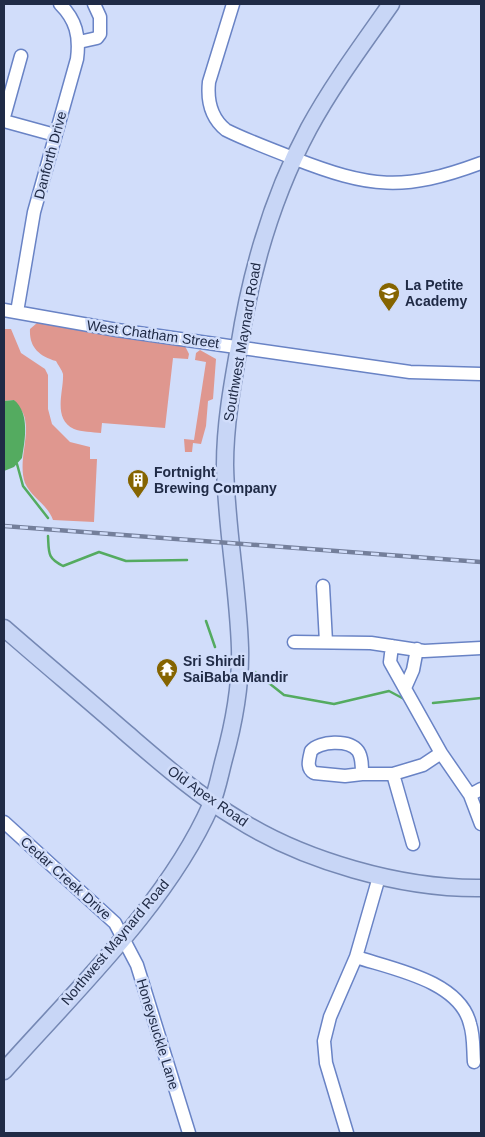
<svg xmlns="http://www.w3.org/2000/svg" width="485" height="1137" font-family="Arial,sans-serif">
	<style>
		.green { fill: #df978f }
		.water { fill: #54ab60 }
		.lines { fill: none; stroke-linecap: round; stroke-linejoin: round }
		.stream { stroke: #54ab60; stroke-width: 2.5 }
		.minor-casing { stroke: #6983c5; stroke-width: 15 }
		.major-casing { stroke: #7588b4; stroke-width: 19 }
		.minor { stroke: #fff; stroke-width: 12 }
		.major { stroke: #c8d6f6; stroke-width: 16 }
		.rail-casing { stroke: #747f9b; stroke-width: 4.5 }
		.rail { stroke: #d1ddfa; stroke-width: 2.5; stroke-dasharray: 8; stroke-linecap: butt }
		.labels { text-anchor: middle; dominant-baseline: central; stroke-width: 5; stroke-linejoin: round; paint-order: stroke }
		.street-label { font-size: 14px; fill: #202b46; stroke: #d1ddfa }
		.poi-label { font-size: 14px; font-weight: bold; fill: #202b46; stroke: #d1ddfa; text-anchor: start }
	</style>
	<rect width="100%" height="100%" fill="#d1ddfa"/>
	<path class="green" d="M 37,323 L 185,346 L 189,354 L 188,359 L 173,358 L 165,428 L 102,423 L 101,433 C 93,432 81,432 74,429 C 52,419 64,391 63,374 C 62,370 58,365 56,361 C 39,356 29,347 30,329 Z
		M 4,329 L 11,329 L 21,353 L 45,369 L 48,375 L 48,409 L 52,424 L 70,442 L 90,447 L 90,459 L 97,459 L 94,522 L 53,520 C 48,505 31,497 25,483 C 17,461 32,433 23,413 C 21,409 17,405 14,400 L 4,401 Z
		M 200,350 L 216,359 L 213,399 L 208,401 L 206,426 L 201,444 L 193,443 L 192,452 L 185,452 L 184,439 L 194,440 L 206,362 L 195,360 L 196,353 Z"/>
	<path class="water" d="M 14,400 C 30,413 25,440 22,458 L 14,467 L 4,471 L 4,401 Z"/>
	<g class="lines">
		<path class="stream" d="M 17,464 L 23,486 L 48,518
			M 48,536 C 49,553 47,558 63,566 L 99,552 L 126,561 L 187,560
			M 206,621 L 215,647
			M 255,672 L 284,695 L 334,704 L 389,691 L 404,699
			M 433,703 L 481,698"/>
		<g class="minor-casing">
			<path id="minor" d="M 233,4 L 209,82 C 207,101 211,118 226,130 C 248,141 271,149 293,158 C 370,188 403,192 481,163
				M 79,42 L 97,38 L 100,34 L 100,17 L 94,4
				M 4,117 L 21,56
				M 4,121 L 55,135
				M 4,310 L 117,330 L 410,372 L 481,374
				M 17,312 L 34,212 L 77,59 C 80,36 76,20 60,4
				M 323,586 L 326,642
				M 294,642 L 371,643 L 424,651 L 481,648
				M 392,646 L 390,662 L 441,753 L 470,795 L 481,824
				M 405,688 L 413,670 L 417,649
				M 362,774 C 362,766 362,757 358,751 C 349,739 319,741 311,751 C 309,760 306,768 314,773 L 345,776 L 362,774 L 393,774 L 423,765 L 441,753
				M 393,774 L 413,844
				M 470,795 L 481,789
				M 4,822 L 115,923 L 137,965 L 189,1133
				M 356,957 C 393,969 460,981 470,1024 C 474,1036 473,1050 474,1062
				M 347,1133 L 326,1063 L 324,1041 L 330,1017 L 356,957 L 379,877"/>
		</g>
		<g class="major-casing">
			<path id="major" d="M 4,628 C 44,663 85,697 125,732 C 160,762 196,794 236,818 C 303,861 402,889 481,888
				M 4,1071 C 75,991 168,903 211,805 C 217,791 220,774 224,759 C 234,723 241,686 240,648 C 238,587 226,526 225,465 C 225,425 232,386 239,347 C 251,270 272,197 309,128 C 333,84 363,44 391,4"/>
		</g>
		<use href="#minor" class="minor"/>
		<use href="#major" class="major"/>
		<g class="rail-casing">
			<path id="rail" d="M 4,526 L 481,562"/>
		</g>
		<use href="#rail" class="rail"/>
	</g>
	<defs>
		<g id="school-pin" transform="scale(1.125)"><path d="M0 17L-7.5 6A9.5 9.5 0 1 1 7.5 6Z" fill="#856400" stroke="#d1ddfa"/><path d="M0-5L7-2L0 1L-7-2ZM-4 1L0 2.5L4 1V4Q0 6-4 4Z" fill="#fff"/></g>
		<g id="building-pin" transform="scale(1.125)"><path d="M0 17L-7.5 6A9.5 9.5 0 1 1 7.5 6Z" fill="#856400" stroke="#d1ddfa"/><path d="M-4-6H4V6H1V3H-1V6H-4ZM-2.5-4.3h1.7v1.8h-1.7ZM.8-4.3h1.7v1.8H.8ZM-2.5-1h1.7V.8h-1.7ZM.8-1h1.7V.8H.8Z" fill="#fff"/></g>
		<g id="temple-pin" transform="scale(1.125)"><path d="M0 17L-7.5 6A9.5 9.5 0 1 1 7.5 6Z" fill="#856400" stroke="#d1ddfa"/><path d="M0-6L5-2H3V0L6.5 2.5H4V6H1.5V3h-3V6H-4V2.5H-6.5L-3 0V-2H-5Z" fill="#fff"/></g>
	</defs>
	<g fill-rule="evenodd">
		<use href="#school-pin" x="389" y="293"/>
		<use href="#building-pin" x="138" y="480"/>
		<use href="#temple-pin" x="167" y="669"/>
	</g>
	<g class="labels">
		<g class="street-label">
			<text transform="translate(50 155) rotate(-75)">Danforth Drive</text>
			<text transform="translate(153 334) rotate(8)">West Chatham Street</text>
			<text transform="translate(242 342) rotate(-80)">Southwest Maynard Road</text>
			<text transform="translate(208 796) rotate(35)">Old Apex Road</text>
			<text transform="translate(66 878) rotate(42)">Cedar Creek Drive</text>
			<text transform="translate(115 942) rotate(-50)">Northwest Maynard Road</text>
			<text transform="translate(158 1034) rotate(73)">Honeysuckle Lane</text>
		</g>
		<g class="poi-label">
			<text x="405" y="285">La Petite<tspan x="405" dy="16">Academy</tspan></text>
			<text x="154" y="472">Fortnight<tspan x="154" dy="16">Brewing Company</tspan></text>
			<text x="183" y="661">Sri Shirdi<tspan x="183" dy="16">SaiBaba Mandir</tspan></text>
		</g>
	</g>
	<rect width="485" height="1137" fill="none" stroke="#202b46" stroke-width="10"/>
</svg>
